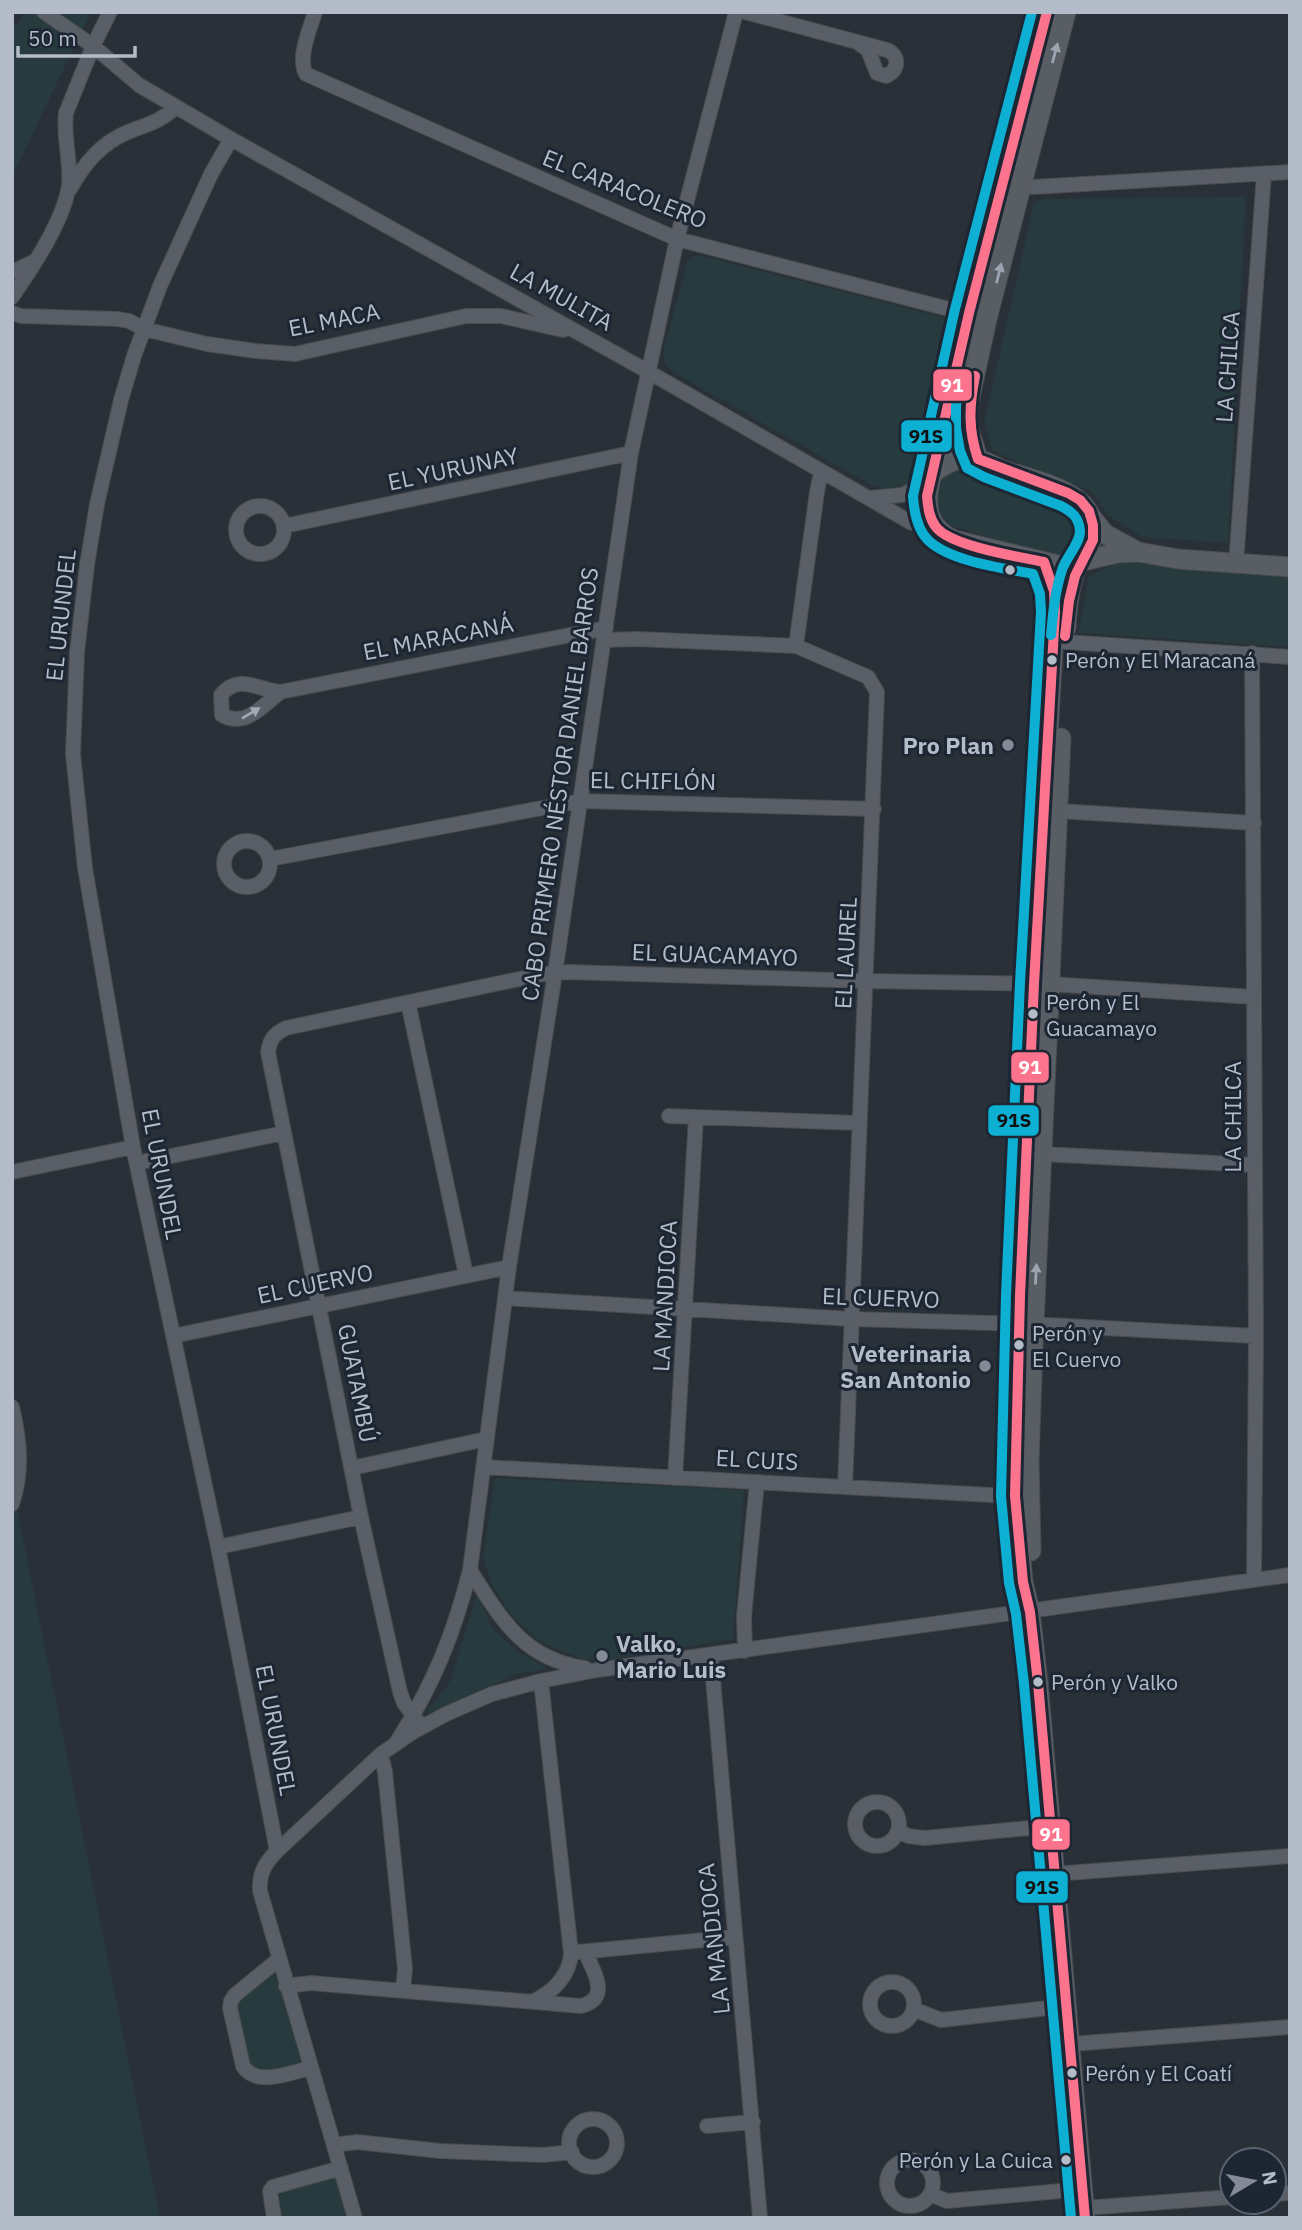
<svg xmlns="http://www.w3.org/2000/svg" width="1302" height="2230" font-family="'IBM Plex Sans',sans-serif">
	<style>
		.green { fill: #273a3e }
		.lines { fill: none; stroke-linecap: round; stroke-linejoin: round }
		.street-casing { stroke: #484c53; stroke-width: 16 }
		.secondary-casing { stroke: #484c53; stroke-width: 21 }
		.street { stroke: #5a5e66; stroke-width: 14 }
		.secondary { stroke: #595d64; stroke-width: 19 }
		.bus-1-casing { stroke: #1d2633; stroke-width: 16 }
		.bus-2-casing { stroke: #1d2633; stroke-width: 16 }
		.bus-1 { stroke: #fc738d; stroke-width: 10 }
		.bus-2 { stroke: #0dafd3; stroke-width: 10 }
		.oneway { fill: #9da4b0 }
		.oneway2 { fill: #a2a9b5 }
		.bus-dot { fill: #b4bcc9; stroke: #1d2633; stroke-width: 2.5 }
		.poi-dot { fill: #848b96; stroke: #1d2633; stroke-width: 2.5 }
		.labels { text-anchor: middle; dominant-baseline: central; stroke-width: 6; stroke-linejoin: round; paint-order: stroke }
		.bus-label { font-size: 21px; fill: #b4bcc9; stroke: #1d2633; text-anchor: start }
		.street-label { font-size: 23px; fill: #b4bcc9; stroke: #1d2633 }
		.poi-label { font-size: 23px; font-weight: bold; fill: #b4bcc9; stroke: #1d2633; text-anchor: end }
		.line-badge { stroke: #1d2633; stroke-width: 2.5 }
		.badge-label { font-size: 19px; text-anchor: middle; font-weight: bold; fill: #fff }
		.pale-badge-label { font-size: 19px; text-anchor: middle; font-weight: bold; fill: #111 }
	</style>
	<rect width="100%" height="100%" fill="#2a3038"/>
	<path class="green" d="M 24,12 L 91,12 L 12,177 L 12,22 L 18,25 Z
		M 1246,197 L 1228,543 L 1143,537 L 1109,516 L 1090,490 L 1026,466 L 992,450 L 984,423 L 1034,204 L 1043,199 Z
		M 699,255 L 945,318 L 952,324 L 954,333 C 948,359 928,466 914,480 C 903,491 886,488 873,486 L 673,372 L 665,364 L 663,352 L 688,261 L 691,257 Z
		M 964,466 L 978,468 L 1071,503 L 1083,515 L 1086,531 L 1078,549 L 1068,555 L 1053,557 L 950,525 L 941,514 L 937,501 L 940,483 L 943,476 Z
		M 1120,561 L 1290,574 L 1290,647 L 1078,633 L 1089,577 Z
		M 495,1478 L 744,1490 L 733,1639 L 607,1660 L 582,1659 L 541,1642 L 511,1615 L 492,1585 L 483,1557 Z
		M 12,1484 L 160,2218 L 12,2218 Z
		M 477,1594 L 492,1628 L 518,1652 L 549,1669 L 516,1674 L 431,1715 L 428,1711 L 451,1680 Z
		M 271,1974 L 277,1975 L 304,2062 L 261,2073 L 254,2070 L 251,2064 L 237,2008 L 240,1997 Z
		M 333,2178 L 338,2178 L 350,2218 L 280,2218 L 278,2199 L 283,2192 Z"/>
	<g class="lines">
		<g class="street-casing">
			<path id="street" d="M 44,12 L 93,46 L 139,85 L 231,139 L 647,371 L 910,522 L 940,533
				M 315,12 C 310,29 297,58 306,74 L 677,239 L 976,316
				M 745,12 L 887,50 C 900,55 899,71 886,76 L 877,73 L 868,50 L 857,42
				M 231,139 L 211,174 L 160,286 L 134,356 L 121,400 L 97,504 L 87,565 L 77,652 L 73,754 L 85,868 L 133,1147 L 218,1547 L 277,1851 C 265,1863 259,1873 260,1891 L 355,2218
				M 1014,184 L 1033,187 L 1290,172
				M 70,189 C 84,164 101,143 128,132 C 148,124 160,122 176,107
				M 12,272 L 33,262
				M 12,297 C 32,268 65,219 69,184 C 71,161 63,137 66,113 L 93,46 L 110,12
				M 12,313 L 21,316 L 118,319 L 129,321 L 144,329 L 207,344 L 256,351 L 295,354 L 466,316 L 501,316 L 563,330
				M 869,498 L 902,495 L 930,482
				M236 530a24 24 0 1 1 48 0a24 24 0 1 1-48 0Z
				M 284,526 L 631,453
				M 1236,564 L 1264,174
				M 604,640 L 637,639 L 796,646 L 868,677 L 877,692 L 845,1487
				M 1065,642 L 1290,657
				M 796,646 L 817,492 L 821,472
				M 1252,653 L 1256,1336 L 1254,1580
				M 280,692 C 263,706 245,728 222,715 L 221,695 C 238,673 258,690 280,692 L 606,628
				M 1058,811 L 1254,823
				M224 864a23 23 0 1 1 46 0a23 23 0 1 1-46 0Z
				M 270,859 L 580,801 L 874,809
				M 408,1002 L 466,1275
				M 669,1116 L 859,1123
				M 1042,1154 L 1254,1165
				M 137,1163 L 284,1133
				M 12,1172 L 133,1147
				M 505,1298 L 851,1319 L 1029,1324 L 1256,1336
				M 173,1336 L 509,1267
				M 12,1407 C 20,1441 23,1471 12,1504
				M 483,1467 L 1025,1497
				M 352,1468 L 486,1439
				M 675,1478 L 696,1117
				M 218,1547 L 361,1517
				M 470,1570 C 501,1619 523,1659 585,1668
				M 745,1651 L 744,1616 L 757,1482
				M 711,1656 L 760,2218
				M 422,1727 L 404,1703 L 400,1692 L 361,1517 L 268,1052 C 270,1039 274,1034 286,1028 L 543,974 L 568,972 L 866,981 L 1049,984 L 1254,997
				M 398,1740 C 433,1685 454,1634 470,1570 L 509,1267 L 555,973 L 631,453 L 677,239 L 736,12
				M 381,1754 L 385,1772 L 405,1969 L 403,1990
				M855 1824a22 22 0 1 1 44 0a22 22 0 1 1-44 0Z
				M 898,1830 L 908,1836 L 925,1838 L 1050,1826
				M 277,1851 L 381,1754 L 413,1732 L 446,1714 L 492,1694 L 541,1681 L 597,1670 L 1290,1575
				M 1054,1874 L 1290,1856
				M 579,1952 L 735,1937
				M 279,1959 L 235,1995 L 231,2001 L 230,2008 L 243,2066 C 257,2088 290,2072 311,2068
				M870 2004a22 22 0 1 1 44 0a22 22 0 1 1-44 0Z
				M 286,1986 L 311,1983 L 581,2006 C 612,1998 593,1970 585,1952
				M 534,2001 C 553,1992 570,1975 571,1953 L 541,1681
				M 913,2009 L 941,2020 L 1066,2006
				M 1071,2044 L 1290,2027
				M569 2143a24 24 0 1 1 48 0a24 24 0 1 1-48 0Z
				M 707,2126 L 753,2122
				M 334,2145 L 357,2142 L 440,2151 L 543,2155 L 572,2152
				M887 2183a23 23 0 1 1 46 0a23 23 0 1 1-46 0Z
				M 930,2194 L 947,2201 L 1083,2189
				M 1274,2194 L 1290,2193
				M 1084,2208 L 1232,2197
				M 274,2218 L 270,2191 L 273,2187 L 341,2168"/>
		</g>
		<g class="secondary-casing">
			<path id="secondary" d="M 1047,12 L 969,313 L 930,482 C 924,509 929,528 954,540 L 1062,566 L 1117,553 L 1139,552 L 1178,559 L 1290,567
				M 978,459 L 968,427 L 968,406 L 987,319 L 1066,12
				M 933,473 C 945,463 962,455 978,459 C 986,461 995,467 1003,470 C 1029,479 1085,489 1092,521 C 1097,543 1086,547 1078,564 C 1069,584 1067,607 1066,628
				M 1092,518 L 1105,534 L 1138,552
				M 1044,562 L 1054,591 L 1055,612 L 1034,984 L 1020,1296 L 1015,1496 L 1023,1582 L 1030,1612 L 1038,1683 L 1085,2218
				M 1031,1551 L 1029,1462 L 1033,1345 L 1061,738"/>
		</g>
		<use href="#street" class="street"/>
		<use href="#secondary" class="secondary"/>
		<g class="bus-1-casing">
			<path id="bus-1" d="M 1047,12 L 969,313 L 927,496 C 928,507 929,518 936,527 C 950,546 1020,557 1044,562 L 1054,591 L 1055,612 L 1034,984 L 1020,1296 L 1015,1496 L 1023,1582 L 1030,1612 L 1038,1683 L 1085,2218
				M 975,376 C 969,406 968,430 978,459 L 1068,493 L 1080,500 L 1089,511 L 1093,525 L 1093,540 L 1075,576 L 1069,601 L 1065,636"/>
		</g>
		<g class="bus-2-casing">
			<path id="bus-2" d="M 1032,12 L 955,309 L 913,496 C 914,512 917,530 929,541 C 952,562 1004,568 1033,574 L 1040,594 L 1041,612 L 1020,983 L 1006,1295 L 1001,1496 L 1009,1583 L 1016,1614 L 1024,1684 L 1071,2218
				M 961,373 L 956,406 L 956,428 L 960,451 L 967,468 L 984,477 L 1061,506 C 1072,512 1079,517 1080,531 C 1080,544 1066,557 1062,570 C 1055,591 1053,613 1051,635"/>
		</g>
		<use href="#bus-1" class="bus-1"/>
		<use href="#bus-2" class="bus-2"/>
	</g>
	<defs><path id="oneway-solid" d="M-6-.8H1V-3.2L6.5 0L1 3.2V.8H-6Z" transform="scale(1.75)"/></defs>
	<g class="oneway">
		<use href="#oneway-solid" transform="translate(1055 53) rotate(-75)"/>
		<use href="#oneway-solid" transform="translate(999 273) rotate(-76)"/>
		<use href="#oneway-solid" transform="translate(1036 1274) rotate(-87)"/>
	</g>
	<use class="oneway2" href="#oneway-solid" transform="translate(251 713) rotate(-31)"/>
	<g class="bus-dot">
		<circle cx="1010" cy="570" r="6"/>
		<circle cx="1052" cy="660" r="6"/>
		<circle cx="1033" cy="1014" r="6"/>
		<circle cx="1019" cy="1345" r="6"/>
		<circle cx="1038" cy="1682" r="6"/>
		<circle cx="1072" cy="2073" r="6"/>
		<circle cx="1066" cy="2160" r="6"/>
	</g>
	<g class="poi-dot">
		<circle cx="1008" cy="745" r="7"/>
		<circle cx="985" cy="1366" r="7"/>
		<circle cx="602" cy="1656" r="7"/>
	</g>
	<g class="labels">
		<g class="bus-label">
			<text x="1065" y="660">Perón y El Maracaná</text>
			<text x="1046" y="1002">Perón y El<tspan x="1046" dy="26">Guacamayo</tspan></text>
			<text x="1032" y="1333">Perón y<tspan x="1032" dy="26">El Cuervo</tspan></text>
			<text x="1051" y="1682">Perón y Valko</text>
			<text x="1085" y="2073">Perón y El Coatí</text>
			<text x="1053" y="2160" text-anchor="end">Perón y La Cuica</text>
		</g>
		<g class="street-label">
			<text transform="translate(625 188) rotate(22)">EL CARACOLERO</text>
			<text transform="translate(562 296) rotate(29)">LA MULITA</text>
			<text transform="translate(334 319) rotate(-11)">EL MACA</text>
			<text transform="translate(1227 367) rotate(-86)">LA CHILCA</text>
			<text transform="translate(453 468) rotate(-12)">EL YURUNAY</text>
			<text transform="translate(60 615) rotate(-84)">EL URUNDEL</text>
			<text transform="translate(438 637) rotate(-11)">EL MARACANÁ</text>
			<text transform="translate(653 780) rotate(1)">EL CHIFLÓN</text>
			<text transform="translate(559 784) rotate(-82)">CABO PRIMERO NÉSTOR DANIEL BARROS</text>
			<text transform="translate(845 953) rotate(-87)">EL LAUREL</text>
			<text transform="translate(715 954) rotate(2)">EL GUACAMAYO</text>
			<text transform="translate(1232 1117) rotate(-90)">LA CHILCA</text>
			<text transform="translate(163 1174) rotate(79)">EL URUNDEL</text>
			<text transform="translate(315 1283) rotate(-12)">EL CUERVO</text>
			<text transform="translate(664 1296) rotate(-87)">LA MANDIOCA</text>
			<text transform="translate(881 1297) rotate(2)">EL CUERVO</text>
			<text transform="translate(358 1383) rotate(79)">GUATAMBÚ</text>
			<text transform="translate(757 1459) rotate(3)">EL CUIS</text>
			<text transform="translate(277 1730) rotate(79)">EL URUNDEL</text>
			<text transform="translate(713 1939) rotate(-96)">LA MANDIOCA</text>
		</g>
		<g class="poi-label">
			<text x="994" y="745">Pro Plan</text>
			<text x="971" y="1353">Veterinaria<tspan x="971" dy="26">San Antonio</tspan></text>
			<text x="616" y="1643" text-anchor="start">Valko,<tspan x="616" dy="26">Mario Luis</tspan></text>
		</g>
	</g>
	<g class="line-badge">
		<rect x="932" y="368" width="41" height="34" rx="7" fill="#fc738d"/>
		<rect x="900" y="419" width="53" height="34" rx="7" fill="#0dafd3"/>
		<rect x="1010" y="1051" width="40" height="33" rx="7" fill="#fc738d"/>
		<rect x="987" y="1104" width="53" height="33" rx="7" fill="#0dafd3"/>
		<rect x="1031" y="1818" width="40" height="33" rx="7" fill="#fc738d"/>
		<rect x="1015" y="1870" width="54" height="34" rx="7" fill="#0dafd3"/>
	</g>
	<g class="badge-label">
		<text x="952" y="392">91</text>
		<text x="1030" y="1074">91</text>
		<text x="1051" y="1841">91</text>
	</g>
	<g class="pale-badge-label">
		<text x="926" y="443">91S</text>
		<text x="1014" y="1127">91S</text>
		<text x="1042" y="1894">91S</text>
	</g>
	<rect width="1302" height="2230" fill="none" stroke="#b4bcc9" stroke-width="28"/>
	<g transform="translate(1253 2181) rotate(80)"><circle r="33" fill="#1d2633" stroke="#59626f" stroke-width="2"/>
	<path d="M0-5L12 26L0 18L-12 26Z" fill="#848b96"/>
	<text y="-10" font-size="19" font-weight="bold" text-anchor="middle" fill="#b4bcc9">N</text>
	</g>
	<path d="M18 46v10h117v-10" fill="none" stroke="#b4bcc9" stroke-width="3.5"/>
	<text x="28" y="46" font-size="21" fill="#b4bcc9" stroke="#1d2633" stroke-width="5" paint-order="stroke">50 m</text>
</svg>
